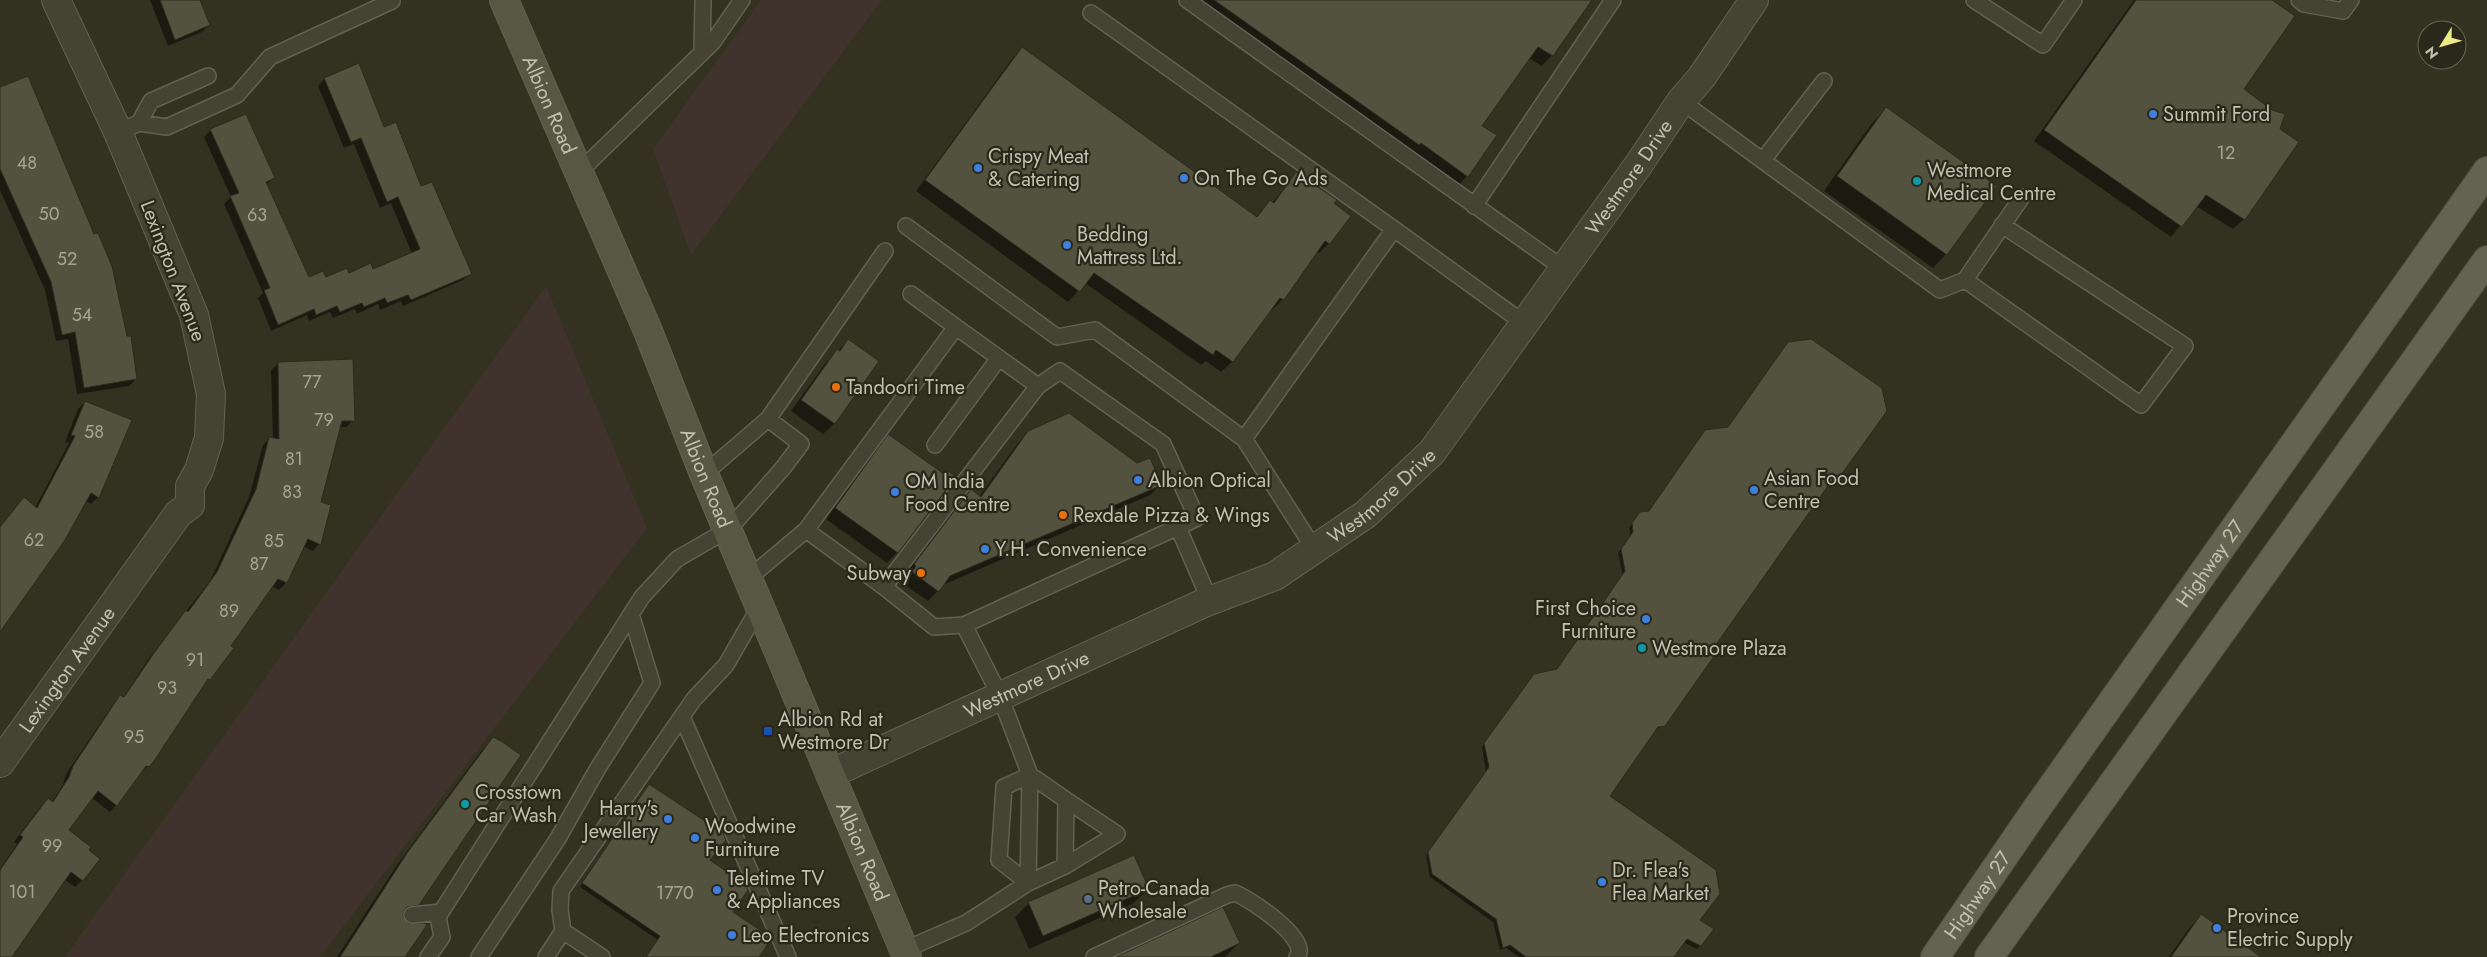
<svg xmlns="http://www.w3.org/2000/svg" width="2487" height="957" font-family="Jost,sans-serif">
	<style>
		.green { fill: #40322d }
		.shadow { fill: #0007 }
		.building { fill: #53523e; stroke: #2b2a1c }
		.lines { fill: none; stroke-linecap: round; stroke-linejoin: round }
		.service-casing { stroke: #626252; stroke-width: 18 }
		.minor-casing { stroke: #626252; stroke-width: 30 }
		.tertiary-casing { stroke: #626252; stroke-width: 30 }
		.secondary-casing { stroke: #626252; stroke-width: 30 }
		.primary-casing { stroke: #4e4d3e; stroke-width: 30 }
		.service { stroke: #444334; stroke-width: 15 }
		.minor { stroke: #444334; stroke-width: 28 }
		.tertiary { stroke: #444334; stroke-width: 28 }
		.secondary { stroke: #575743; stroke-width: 28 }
		.primary { stroke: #646352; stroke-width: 28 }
		.shop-dot { fill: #3f7fe0; stroke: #29281a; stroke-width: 2 }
		.culture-dot { fill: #0f9aa8; stroke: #29281a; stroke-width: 2 }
		.food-dot { fill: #e8710a; stroke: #29281a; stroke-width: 2 }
		.transit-dot { fill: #1a4fb4; stroke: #29281a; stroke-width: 2 }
		.service-dot { fill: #5c6f8a; stroke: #29281a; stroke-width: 2 }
		.labels { text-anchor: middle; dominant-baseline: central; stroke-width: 4.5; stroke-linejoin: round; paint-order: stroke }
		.number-label { font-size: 18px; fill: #a6a592 }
		.street-label { font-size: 20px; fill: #c1c1ae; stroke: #29281a }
		.poi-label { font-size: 20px; fill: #c1c1ae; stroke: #29281a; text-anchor: start }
	</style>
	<rect width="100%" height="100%" fill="#333221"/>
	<path class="green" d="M 761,0 L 882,0 L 691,255 L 653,149 Z
		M 546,286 L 647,528 L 320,957 L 65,957 Z"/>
	<path class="shadow" d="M 150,0 L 199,0 L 209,25 L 202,32 L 168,46 Z
		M 1189,0 L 1591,0 L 1552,55 L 1542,66 L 1529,58 L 1481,126 L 1467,176 L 1457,187 Z
		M 2134,0 L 2270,0 L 2242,89 L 2244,219 L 2233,229 L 2196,206 L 2171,237 L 2034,141 Z
		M 1022,48 L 1256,217 L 1270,201 L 1272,203 L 1296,174 L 1332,203 L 1329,243 L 1319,253 L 1316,252 L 1283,299 L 1272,310 L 1270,309 L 1232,362 L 1221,372 L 1206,361 L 1201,365 L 1085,283 L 1068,302 L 916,191 L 1012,59 Z
		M 324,79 L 384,128 L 470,273 L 463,280 L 403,306 L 401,301 L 380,310 L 378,304 L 357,314 L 355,309 L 333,318 L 330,312 L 309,321 L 307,315 L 271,331 L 258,298 L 263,293 L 224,204 L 231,197 L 204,137 L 211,130 L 273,178 L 266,185 L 308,279 L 325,279 L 373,271 L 412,254 L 391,203 L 380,208 L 354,144 L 344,148 L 318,86 Z
		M 0,89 L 93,236 L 136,379 L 129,386 L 77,394 L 68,339 L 56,341 L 45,290 L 0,190 Z
		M 1886,109 L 1946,254 L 1933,268 L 1824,191 L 1872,123 Z
		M 848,341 L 877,361 L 834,424 L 823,434 L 791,411 L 827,361 Z
		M 279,363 L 353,420 L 346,427 L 339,427 L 320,503 L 319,544 L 313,551 L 303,546 L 286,583 L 279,590 L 271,586 L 148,766 L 140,773 L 116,805 L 110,812 L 92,798 L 68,830 L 82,880 L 75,887 L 64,879 L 10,957 L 0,957 L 0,869 L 17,844 L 14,842 L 41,806 L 48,799 L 52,802 L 63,785 L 66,774 L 114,703 L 121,696 L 123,698 L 147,661 L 210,581 L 249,497 L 263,445 L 270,438 L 273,439 L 271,370 Z
		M 85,402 L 98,497 L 91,504 L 85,501 L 0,629 L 0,528 L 24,499 L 35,508 L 69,443 L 65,442 L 78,409 Z
		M 1029,432 L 1160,485 L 1150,495 L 943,585 L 928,601 L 902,583 L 907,577 L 904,575 L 961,501 L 971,491 L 979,497 L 1018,443 Z
		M 888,436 L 897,552 L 887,563 L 826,519 L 878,447 Z
		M 1835,481 L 1827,486 L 1712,649 L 1664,725 L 1655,730 L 1608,796 L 1699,920 L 1700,945 L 1697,949 L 1683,942 L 1673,957 L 1519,957 L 1506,948 L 1500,950 L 1493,922 L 1430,877 L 1426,856 L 1486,771 L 1482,747 L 1531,678 L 1534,675 L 1556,671 L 1623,575 L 1618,553 L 1631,536 L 1629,528 L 1637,517 Z
		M 493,739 L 418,904 L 407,915 L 401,916 L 407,925 L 403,957 L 337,957 L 397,865 L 482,750 Z
		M 646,788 L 709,861 L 731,912 L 757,957 L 646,957 L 658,940 L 580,887 Z
		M 1148,889 L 1134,903 L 1029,949 L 1015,917 L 1029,903 Z
		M 2201,916 L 2259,957 L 2169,957 L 2190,927 Z
		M 1239,943 L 1225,957 L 1119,957 Z"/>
	<path class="building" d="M 160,0 L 200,0 L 210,25 L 175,40 Z
		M 1214,0 L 1592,0 L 1553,56 L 1538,47 L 1482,126 L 1497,135 L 1468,177 L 1421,143 L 1419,145 Z
		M 2136,0 L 2272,0 L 2295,16 L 2244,89 L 2272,110 L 2285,114 L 2280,129 L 2299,142 L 2245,220 L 2206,195 L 2182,227 L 2044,130 Z
		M 1022,47 L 1257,217 L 1270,200 L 1274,203 L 1296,172 L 1337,200 L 1334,203 L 1351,216 L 1330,244 L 1325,241 L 1284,300 L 1280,298 L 1233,362 L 1216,350 L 1213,355 L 1094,273 L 1080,292 L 925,180 Z
		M 359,63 L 384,127 L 396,122 L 421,186 L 432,182 L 472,274 L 411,300 L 408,295 L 387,303 L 385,298 L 364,307 L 362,303 L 340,312 L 337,306 L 316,315 L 314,309 L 278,325 L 264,290 L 270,288 L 230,196 L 239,193 L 210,129 L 246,114 L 275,178 L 266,182 L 309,277 L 323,271 L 326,277 L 347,268 L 349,273 L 371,263 L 373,269 L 420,249 L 398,197 L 387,202 L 361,138 L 351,142 L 324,78 Z
		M 28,76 L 94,234 L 98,233 L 112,266 L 127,336 L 131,336 L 137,379 L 84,388 L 75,332 L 62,335 L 51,282 L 0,169 L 0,87 Z
		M 1886,107 L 1997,186 L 1947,255 L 1837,176 Z
		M 848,339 L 879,361 L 835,424 L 801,400 L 837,349 L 840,351 Z
		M 1811,339 L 1882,388 L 1887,411 L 1836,482 L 1830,483 L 1713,649 L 1715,655 L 1665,726 L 1658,727 L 1610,796 L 1716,870 L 1720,894 L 1700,920 L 1714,929 L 1701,946 L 1687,939 L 1674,957 L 1526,957 L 1510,945 L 1503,948 L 1496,919 L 1432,874 L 1428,852 L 1489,767 L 1484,743 L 1534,674 L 1557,669 L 1625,571 L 1621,549 L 1633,532 L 1632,523 L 1640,512 L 1649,511 L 1705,430 L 1728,427 L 1788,342 Z
		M 353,359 L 355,421 L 342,421 L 321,502 L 331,505 L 321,545 L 308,539 L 287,583 L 278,579 L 231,646 L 234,648 L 210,680 L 208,679 L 154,761 L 149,767 L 146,766 L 117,806 L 98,791 L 69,830 L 91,847 L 89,850 L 100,859 L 83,881 L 71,872 L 12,957 L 0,957 L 0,870 L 23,837 L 20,835 L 48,798 L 53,802 L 69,777 L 73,766 L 120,695 L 124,697 L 154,653 L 186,610 L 188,612 L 217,572 L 256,489 L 269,437 L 279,439 L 278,362 Z
		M 85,401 L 132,420 L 99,498 L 91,493 L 65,540 L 0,632 L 0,527 L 24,497 L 37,508 L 75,436 L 71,435 Z
		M 1069,413 L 1137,463 L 1150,458 L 1162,485 L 950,576 L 939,592 L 912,572 L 916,566 L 914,564 L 971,489 L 981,497 L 1028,431 Z
		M 888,434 L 944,474 L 947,470 L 956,477 L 898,553 L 835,508 Z
		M 493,737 L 501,741 L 521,755 L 419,905 L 407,907 L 404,911 L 403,916 L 408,923 L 424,923 L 427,925 L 405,957 L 340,957 L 407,853 Z
		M 649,784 L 723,833 L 726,840 L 710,860 L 746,885 L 748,890 L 733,912 L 769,936 L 770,941 L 759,957 L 646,957 L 660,936 L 582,883 Z
		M 1134,855 L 1149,889 L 1043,936 L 1028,902 Z
		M 1223,907 L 1240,943 L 1211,957 L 1116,957 Z
		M 2201,914 L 2261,957 L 2171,957 Z"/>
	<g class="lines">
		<g class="service-casing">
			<path id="service" d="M 1187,0 L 1564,269
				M 1974,0 L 2043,45 L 2074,0
				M 2299,0 L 2304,4 L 2343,11 L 2351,0
				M 1091,13 L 1394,229
				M 702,53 L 703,0
				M 1681,101 L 1940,290 L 1965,280 L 2022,197
				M 139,123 L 151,101 L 208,76
				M 118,132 L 139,123 L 167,127 L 237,95 L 270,57 L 392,1
				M 1763,160 L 1824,81
				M 579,172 L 713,42 L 742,0
				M 1474,206 L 1613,0
				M 906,226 L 1057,337 L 1095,330 L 1244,439
				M 1965,280 L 2141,405 L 2185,346 L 2002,225
				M 911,294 L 956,327
				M 935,445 L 999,358
				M 704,474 L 768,419 L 885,251
				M 806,530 L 956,327 L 1038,386
				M 1315,550 L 1244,439 L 1394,229 L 1525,324
				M 749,578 L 806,530 L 884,587
				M 964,625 L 934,627 L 884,587 L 1038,386 L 1060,371 L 1163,444 L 1197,518 L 1178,527
				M 682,717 L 788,957
				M 1030,775 L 1028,883 L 999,860 L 1004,787 Z
				M 1065,866 L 1117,834 L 1066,800
				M 412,915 L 441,912
				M 563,931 L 602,957
				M 904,950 L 966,923 L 1028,883 L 1065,866 L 1066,800 L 1030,775 L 1000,696 L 964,625 L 1178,527 L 1210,601
				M 428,957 L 442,937 L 438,917 L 642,597 L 677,559 L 729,529 L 783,468 L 801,444 L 768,419
				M 479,957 L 557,840 L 598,768 L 652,683 L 631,614
				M 546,957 L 563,931 L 560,910 L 561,891 L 694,699 L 726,665 L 760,606
				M 1094,957 L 1227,895 L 1235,893 C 1250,899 1311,939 1297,957"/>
		</g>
		<g class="minor-casing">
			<g id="minor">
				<path id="s1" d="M 0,763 L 178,514 L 190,505 L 190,486 L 199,470 L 209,438 L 211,394 L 194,315 L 118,132 L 56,0"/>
			</g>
		</g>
		<g class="tertiary-casing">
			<g id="tertiary">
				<path id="s2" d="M 830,774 L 1204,603 L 1275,576 L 1366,514 L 1432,452 L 1639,164 L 1681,101 L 1701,78 L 1754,0"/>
			</g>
		</g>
		<g class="secondary-casing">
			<g id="secondary">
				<path id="s3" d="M 504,0 L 648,331 L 704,474 L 907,957"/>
			</g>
		</g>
		<g class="primary-casing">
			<g id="primary">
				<path id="s4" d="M 1935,957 L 2035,811 L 2487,171"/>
				<path d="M 1989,957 L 2487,260"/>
			</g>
		</g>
		<use href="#service" class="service"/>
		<use href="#minor" class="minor"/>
		<use href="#tertiary" class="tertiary"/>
		<use href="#secondary" class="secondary"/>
		<use href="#primary" class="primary"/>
	</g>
	<g class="shop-dot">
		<circle cx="2153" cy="114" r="5"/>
		<circle cx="978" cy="168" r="5"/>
		<circle cx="1184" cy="178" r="5"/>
		<circle cx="1067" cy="245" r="5"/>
		<circle cx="1138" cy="480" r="5"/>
		<circle cx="1754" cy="490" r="5"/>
		<circle cx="895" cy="492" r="5"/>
		<circle cx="985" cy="549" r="5"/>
		<circle cx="1646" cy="619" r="5"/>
		<circle cx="668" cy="819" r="5"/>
		<circle cx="695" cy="838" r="5"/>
		<circle cx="1602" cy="882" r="5"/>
		<circle cx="717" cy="890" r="5"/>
		<circle cx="2217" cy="928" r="5"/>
		<circle cx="732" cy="935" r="5"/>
	</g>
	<g class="culture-dot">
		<circle cx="1917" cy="181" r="5"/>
		<circle cx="1642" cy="648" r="5"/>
		<circle cx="465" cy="804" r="5"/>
	</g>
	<g class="food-dot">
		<circle cx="836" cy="387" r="5"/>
		<circle cx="1063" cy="515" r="5"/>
		<circle cx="921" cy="573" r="5"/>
	</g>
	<rect class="transit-dot" x="763" y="726" width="10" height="10" rx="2.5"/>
	<circle class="service-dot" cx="1088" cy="899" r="5"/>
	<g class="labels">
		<g class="number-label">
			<text x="2226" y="153">12</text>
			<text x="27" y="163">48</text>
			<text x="49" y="214">50</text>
			<text x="257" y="215">63</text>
			<text x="67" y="259">52</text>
			<text x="82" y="315">54</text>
			<text x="312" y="382">77</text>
			<text x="324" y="420">79</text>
			<text x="94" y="432">58</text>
			<text x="294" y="459">81</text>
			<text x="292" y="492">83</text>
			<text x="34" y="540">62</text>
			<text x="274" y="541">85</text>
			<text x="259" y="564">87</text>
			<text x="229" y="611">89</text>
			<text x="195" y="660">91</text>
			<text x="167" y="688">93</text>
			<text x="134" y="737">95</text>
			<text x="52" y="846">99</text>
			<text x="22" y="892">101</text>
			<text x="675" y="893">1770</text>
		</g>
		<g class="street-label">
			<text stroke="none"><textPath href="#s3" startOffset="114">Albion Road</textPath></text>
			<text stroke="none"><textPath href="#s2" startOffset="1026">Westmore Drive</textPath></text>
			<text transform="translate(173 271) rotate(69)">Lexington Avenue</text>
			<text stroke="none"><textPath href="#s3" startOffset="519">Albion Road</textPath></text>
			<text stroke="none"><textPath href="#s2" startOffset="621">Westmore Drive</textPath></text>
			<text stroke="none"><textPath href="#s4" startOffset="480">Highway 27</textPath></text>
			<text stroke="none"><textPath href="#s1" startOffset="115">Lexington Avenue</textPath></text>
			<text stroke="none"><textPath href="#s2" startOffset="216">Westmore Drive</textPath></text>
			<text stroke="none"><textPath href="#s3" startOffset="924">Albion Road</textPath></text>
			<text stroke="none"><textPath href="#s4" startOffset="75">Highway 27</textPath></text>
		</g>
		<g class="poi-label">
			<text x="2163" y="114">Summit Ford</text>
			<text x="988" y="156">Crispy Meat<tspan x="988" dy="23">&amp; Catering</tspan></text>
			<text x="1927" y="170">Westmore<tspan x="1927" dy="23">Medical Centre</tspan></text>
			<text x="1194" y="178">On The Go Ads</text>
			<text x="1077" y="234">Bedding<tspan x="1077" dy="23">Mattress Ltd.</tspan></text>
			<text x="846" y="387">Tandoori Time</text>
			<text x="1764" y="478">Asian Food<tspan x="1764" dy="23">Centre</tspan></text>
			<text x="1148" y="480">Albion Optical</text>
			<text x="905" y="481">OM India<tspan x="905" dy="23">Food Centre</tspan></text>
			<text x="1073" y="515">Rexdale Pizza &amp; Wings</text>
			<text x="995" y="549">Y.H. Convenience</text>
			<text x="911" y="573" text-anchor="end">Subway</text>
			<text x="1636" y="608" text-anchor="end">First Choice<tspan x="1636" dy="23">Furniture</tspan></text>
			<text x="1652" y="648">Westmore Plaza</text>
			<text x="778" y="719">Albion Rd at<tspan x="778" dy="23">Westmore Dr</tspan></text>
			<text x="475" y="792">Crosstown<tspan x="475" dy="23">Car Wash</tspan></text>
			<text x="658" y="808" text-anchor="end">Harry's<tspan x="658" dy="23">Jewellery</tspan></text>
			<text x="705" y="826">Woodwine<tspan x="705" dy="23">Furniture</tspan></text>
			<text x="1612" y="870">Dr. Flea's<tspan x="1612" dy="23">Flea Market</tspan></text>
			<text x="727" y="878">Teletime TV<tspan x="727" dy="23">&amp; Appliances</tspan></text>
			<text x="1098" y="888">Petro-Canada<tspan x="1098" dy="23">Wholesale</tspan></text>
			<text x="2227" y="916">Province<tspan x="2227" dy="23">Electric Supply</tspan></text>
			<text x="742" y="935">Leo Electronics</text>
		</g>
	</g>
	<g transform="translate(2442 45) rotate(233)"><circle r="24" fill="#29281a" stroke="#666555"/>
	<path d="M0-4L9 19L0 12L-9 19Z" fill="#ece989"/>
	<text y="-8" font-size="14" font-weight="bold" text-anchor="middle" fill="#c1c1ae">N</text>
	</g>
</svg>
